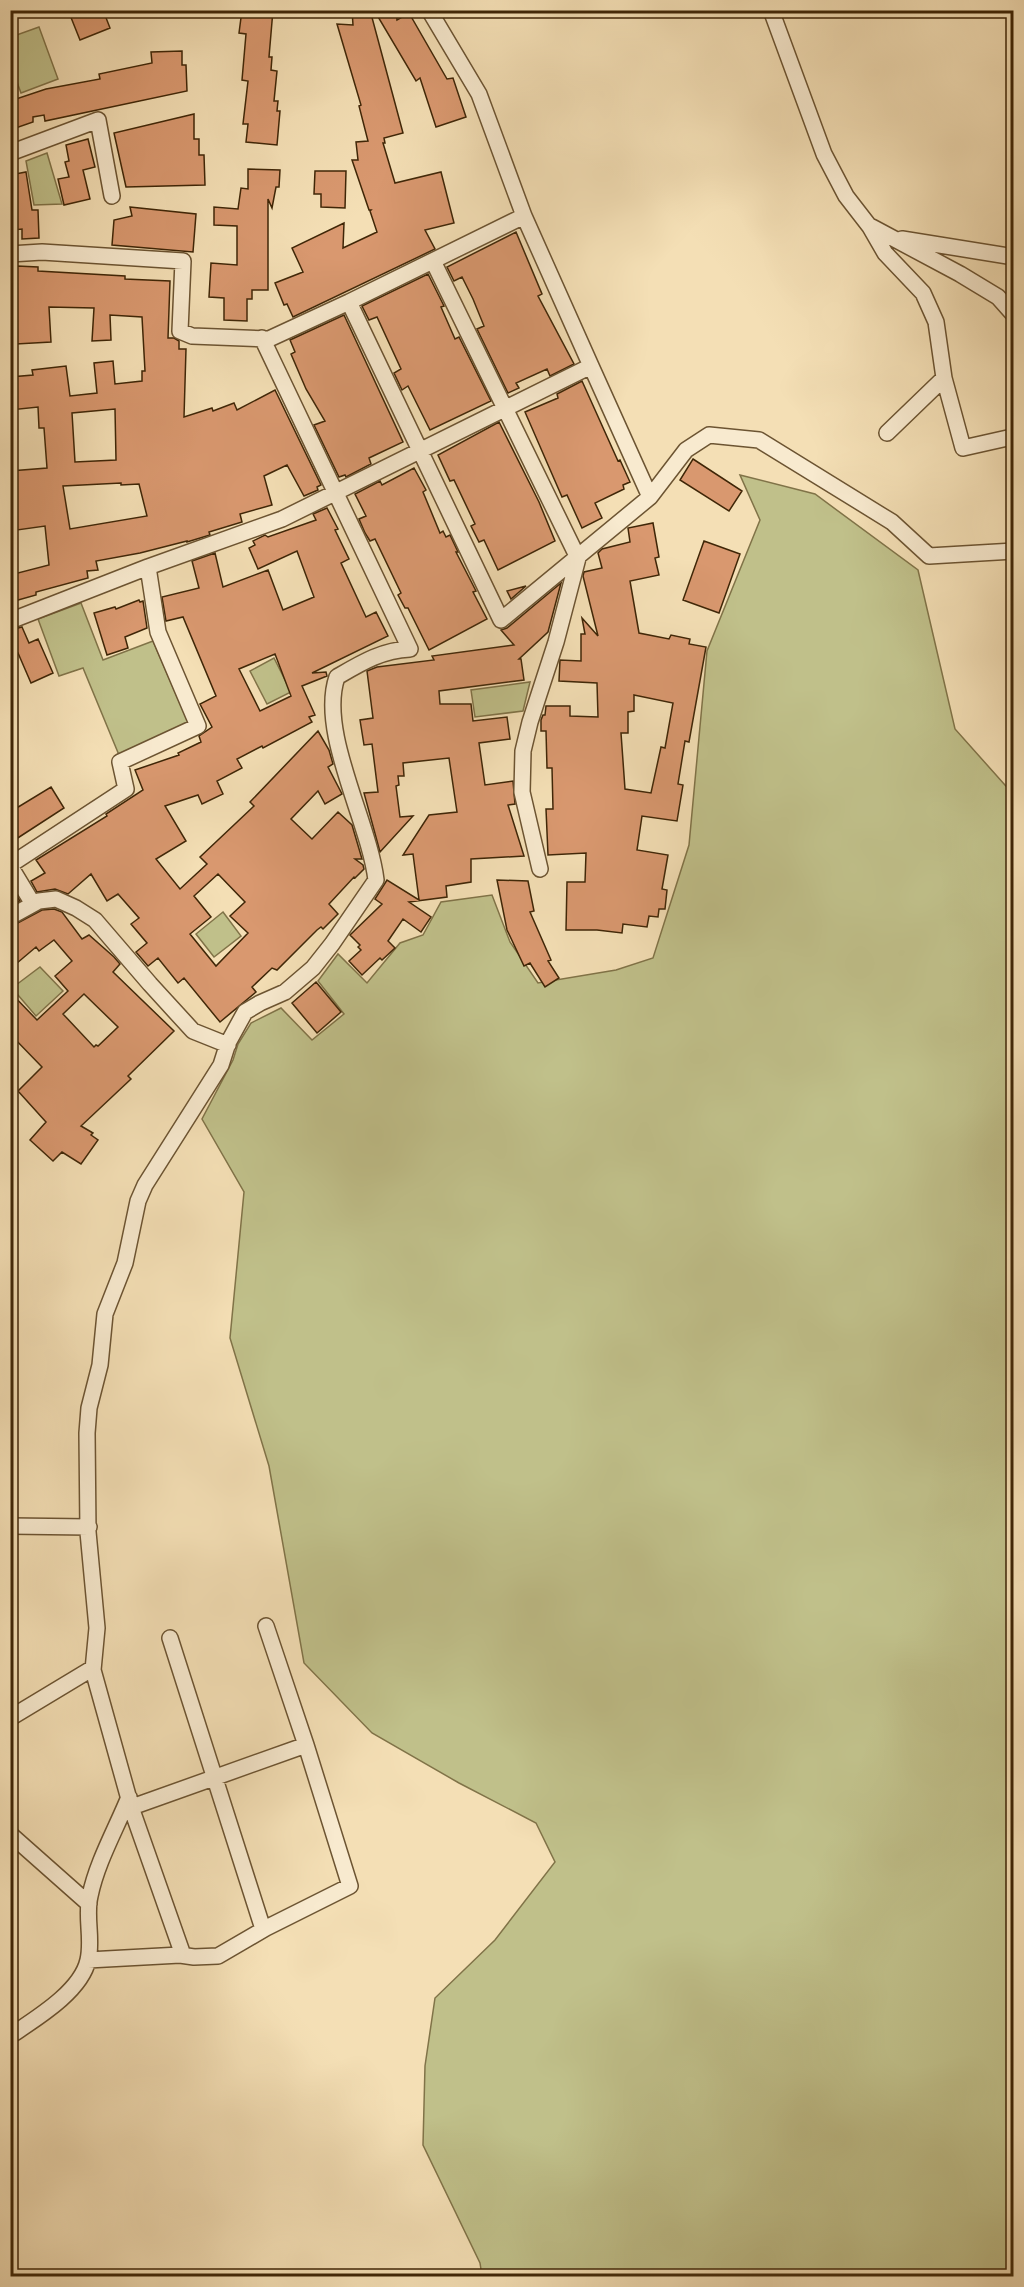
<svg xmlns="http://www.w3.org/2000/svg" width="1024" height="2287" font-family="'EB Garamond',serif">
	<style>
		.green { fill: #c0c08a; stroke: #807348; stroke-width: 1.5 }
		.building { fill: #d9986f; stroke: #3f2607; stroke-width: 1.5; fill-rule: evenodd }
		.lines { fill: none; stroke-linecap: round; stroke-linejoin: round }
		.street-casing { stroke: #6c5432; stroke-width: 18 }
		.street { stroke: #f8eacf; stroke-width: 15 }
	</style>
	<rect width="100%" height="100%" fill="#f4dfb5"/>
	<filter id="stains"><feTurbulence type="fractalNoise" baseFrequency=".00333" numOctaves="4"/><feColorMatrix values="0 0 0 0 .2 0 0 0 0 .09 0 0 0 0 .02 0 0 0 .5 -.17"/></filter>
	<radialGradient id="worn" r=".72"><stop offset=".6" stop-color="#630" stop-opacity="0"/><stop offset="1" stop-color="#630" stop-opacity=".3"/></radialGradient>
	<path class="green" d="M 39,27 L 58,79 L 21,93 L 11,66 L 11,37 Z
		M 47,153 L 62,204 L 34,205 L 26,161 Z
		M 740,475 L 815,494 L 918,570 L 955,729 L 1013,794 L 1013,2276 L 482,2276 L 480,2263 L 423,2145 L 425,2066 L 435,1998 L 495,1940 L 555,1862 L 536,1823 L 459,1783 L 372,1733 L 304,1663 L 269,1466 L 230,1338 L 244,1192 L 202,1119 L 233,1060 L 238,1044 L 251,1023 L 281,1008 L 312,1040 L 344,1014 L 318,981 L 338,954 L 367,983 L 400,943 L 423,935 L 441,902 L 492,895 L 510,942 L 538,983 L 616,970 L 653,958 L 689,845 L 707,651 L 760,520 Z
		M 81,603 L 103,660 L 153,641 L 188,722 L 184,728 L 119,755 L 83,668 L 59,676 L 38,619 Z
		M 274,658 L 291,692 L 267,704 L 250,671 Z
		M 530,682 L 523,711 L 475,717 L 471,690 Z
		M 223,912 L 241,936 L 214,957 L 196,934 Z
		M 40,967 L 63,991 L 36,1016 L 12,988 Z
		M 247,2270 L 248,2276 L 209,2276 L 228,2272 Z"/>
	<path class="building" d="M 68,10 L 103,10 L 110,28 L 80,40 Z
		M 242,10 L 273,10 L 269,57 L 272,57 L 271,70 L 277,71 L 274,101 L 278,101 L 277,111 L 280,111 L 277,145 L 246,142 L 248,124 L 243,124 L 248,81 L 242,80 L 246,34 L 239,33 Z
		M 352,10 L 370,10 L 403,133 L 384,138 L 385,143 L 383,143 L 395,183 L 441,172 L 454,223 L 425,230 L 435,249 L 293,317 L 287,304 L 284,305 L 275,283 L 303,272 L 292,248 L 344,223 L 343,248 L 377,232 L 370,211 L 371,210 L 369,210 L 352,160 L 358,160 L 356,142 L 368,141 L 359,106 L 361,105 L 337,24 L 353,25 Z
		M 374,10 L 396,10 L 397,20 L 409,13 L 447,79 L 453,78 L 466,117 L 436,127 L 420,78 L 416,81 Z
		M 182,51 L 182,65 L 186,65 L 187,91 L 45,121 L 44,115 L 33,117 L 33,122 L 10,130 L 10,101 L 46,89 L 100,79 L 99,74 L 152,63 L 151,52 Z
		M 194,114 L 194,139 L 199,139 L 199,155 L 204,155 L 205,185 L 126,187 L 114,133 Z
		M 88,139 L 95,167 L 83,170 L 90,199 L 64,205 L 58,179 L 69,177 L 65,162 L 69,161 L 66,145 Z
		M 248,169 L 280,170 L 279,187 L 276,187 L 272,208 L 268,199 L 268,290 L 252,290 L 252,299 L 247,299 L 247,321 L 224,320 L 224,298 L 209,297 L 211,263 L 237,265 L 237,226 L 214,225 L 214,207 L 238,209 L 241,188 L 248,189 Z
		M 315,171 L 346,171 L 345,208 L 321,207 L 321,194 L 314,194 Z
		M 26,172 L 32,210 L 38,210 L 39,238 L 22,239 L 22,229 L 13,230 L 10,175 Z
		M 130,207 L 196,214 L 193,252 L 112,245 L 114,220 L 132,216 Z
		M 516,232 L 542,294 L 538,296 L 574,364 L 550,376 L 547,369 L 516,383 L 519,388 L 508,393 L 477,329 L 484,326 L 473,299 L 462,277 L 454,281 L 447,267 Z
		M 17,266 L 38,267 L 38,271 L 125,276 L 125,279 L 170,281 L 168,338 L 174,338 L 179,341 L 179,349 L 186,349 L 184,417 L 212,408 L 213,411 L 234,403 L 237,410 L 275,390 L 321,485 L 317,487 L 318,490 L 304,496 L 287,465 L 264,476 L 272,505 L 240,514 L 242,522 L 209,532 L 210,535 L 187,542 L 187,541 L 140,553 L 96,561 L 98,570 L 87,571 L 88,578 L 36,592 L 36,595 L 11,602 L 14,609 L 10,610 L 10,575 L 49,565 L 45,526 L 10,531 L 10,471 L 47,468 L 44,428 L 39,428 L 38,407 L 10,410 L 10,377 L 33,375 L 32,370 L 66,366 L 70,396 L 97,393 L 94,363 L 113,361 L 115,384 L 142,381 L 142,371 L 145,371 L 142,317 L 110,315 L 111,340 L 92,341 L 94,308 L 49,307 L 51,342 L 16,344 ZM 115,409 L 116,460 L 75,462 L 72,413 ZM 121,483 L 121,485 L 139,484 L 147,516 L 70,529 L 63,486 Z
		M 428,274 L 444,306 L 441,307 L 455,339 L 459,337 L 491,401 L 430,430 L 408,386 L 402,390 L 394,373 L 401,369 L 377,317 L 369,320 L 362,306 Z
		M 344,315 L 403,442 L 369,458 L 371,464 L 346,477 L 345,475 L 339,477 L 314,425 L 325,421 L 306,389 L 291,354 L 295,352 L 290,340 Z
		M 582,381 L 618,461 L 620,460 L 630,482 L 623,485 L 624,489 L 595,503 L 602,518 L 582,528 L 567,495 L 562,497 L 525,412 L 558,398 L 557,394 Z
		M 499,422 L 539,502 L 555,541 L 498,570 L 484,540 L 479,542 L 471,526 L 475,524 L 454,480 L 450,481 L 438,455 Z
		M 693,459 L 742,491 L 729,511 L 680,480 Z
		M 414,468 L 426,490 L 423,492 L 440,533 L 443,531 L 446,537 L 450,535 L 458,552 L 456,552 L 476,591 L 473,592 L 487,619 L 429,650 L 408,608 L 405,608 L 398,595 L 401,593 L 375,539 L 370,541 L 365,533 L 359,519 L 366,516 L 355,494 L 380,481 L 382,485 Z
		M 327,508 L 338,529 L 335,530 L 349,559 L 341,563 L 366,617 L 376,612 L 388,636 L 312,673 L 326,672 L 327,676 L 302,686 L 315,715 L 309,717 L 312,722 L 263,748 L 262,746 L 237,759 L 242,768 L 217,781 L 223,794 L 202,804 L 198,795 L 165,806 L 186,841 L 156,859 L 180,889 L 207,864 L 200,857 L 254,806 L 250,802 L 318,731 L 329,750 L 333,764 L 328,767 L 342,794 L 325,804 L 318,791 L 291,819 L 312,839 L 338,812 L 352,825 L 362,859 L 355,859 L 363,865 L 364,869 L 355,878 L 354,877 L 329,904 L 338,914 L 323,929 L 321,927 L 317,930 L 277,970 L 272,968 L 252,987 L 256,992 L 220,1022 L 184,978 L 178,983 L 158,958 L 148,966 L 136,952 L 147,943 L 131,924 L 139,918 L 118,894 L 107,901 L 91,874 L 68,894 L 55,889 L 37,892 L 31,881 L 45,873 L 36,860 L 107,816 L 106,814 L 143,790 L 135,770 L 179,755 L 178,753 L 201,742 L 199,736 L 212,727 L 200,704 L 216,696 L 183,617 L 166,621 L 162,597 L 199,588 L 192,561 L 215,553 L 223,587 L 268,570 L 283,610 L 314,597 L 297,551 L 258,569 L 249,548 L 255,545 L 253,541 L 265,535 L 268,537 L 316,520 L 313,514 ZM 275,654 L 291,696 L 260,711 L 239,669 ZM 218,874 L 245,902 L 230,916 L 248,933 L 216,966 L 190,934 L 211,917 L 194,896 Z
		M 653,523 L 659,557 L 655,558 L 659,575 L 630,581 L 639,633 L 669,639 L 671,635 L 690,639 L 689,644 L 706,647 L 689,742 L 685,741 L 678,784 L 683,785 L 677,821 L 642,816 L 637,850 L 668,855 L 662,889 L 667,890 L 665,909 L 659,909 L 658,917 L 649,916 L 647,927 L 623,924 L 622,933 L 597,930 L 566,930 L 567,882 L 585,882 L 586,853 L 548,855 L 546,809 L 553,809 L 552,768 L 547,768 L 546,731 L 541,731 L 541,720 L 543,715 L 545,715 L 546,706 L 570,706 L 570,716 L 598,717 L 597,683 L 559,681 L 560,660 L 581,661 L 581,634 L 585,634 L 582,618 L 598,636 L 583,576 L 584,572 L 602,568 L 598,553 L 602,549 L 630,542 L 628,528 ZM 634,695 L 673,703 L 665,748 L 661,747 L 651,793 L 625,789 L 621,733 L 628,733 L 628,712 L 634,711 Z
		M 704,541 L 740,554 L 719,613 L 683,600 Z
		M 561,583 L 548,632 L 519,659 L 521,659 L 524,680 L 439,691 L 440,704 L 471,704 L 473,721 L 507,717 L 510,739 L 479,743 L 485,785 L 513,781 L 515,804 L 508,805 L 524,856 L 471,859 L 471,882 L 446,886 L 447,897 L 409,902 L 431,917 L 421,932 L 403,919 L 388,941 L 395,948 L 382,960 L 380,958 L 362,975 L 349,961 L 361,950 L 358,947 L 360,945 L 350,935 L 382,904 L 375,899 L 387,880 L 419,900 L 413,854 L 403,855 L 429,815 L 457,812 L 449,758 L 403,763 L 404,776 L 398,776 L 399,785 L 396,786 L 400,817 L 413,816 L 380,852 L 364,793 L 378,792 L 372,744 L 364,745 L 360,720 L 373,718 L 367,671 L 377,667 L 434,660 L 432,656 L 514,645 L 501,630 L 507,628 Z
		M 526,586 L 511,599 L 507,591 Z
		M 139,600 L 140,602 L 143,601 L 147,628 L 125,637 L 128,648 L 107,655 L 94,613 L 115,607 L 116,609 Z
		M 22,627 L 29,643 L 38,639 L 53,673 L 31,683 L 18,653 L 10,657 L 10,630 Z
		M 51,787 L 64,808 L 10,843 L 10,812 Z
		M 497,880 L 528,881 L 534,911 L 530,912 L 551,960 L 548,961 L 559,978 L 545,987 L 530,963 L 524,966 L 507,930 Z
		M 14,892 L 20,901 L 10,906 L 10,894 Z
		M 54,909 L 62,912 L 82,939 L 89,935 L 114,957 L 120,964 L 113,972 L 174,1031 L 128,1076 L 131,1079 L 81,1126 L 93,1133 L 91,1135 L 98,1140 L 81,1164 L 62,1152 L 53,1161 L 30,1140 L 46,1122 L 18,1091 L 42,1067 L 10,1034 L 10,992 L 37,1020 L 68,991 L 55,976 L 72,961 L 54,940 L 39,951 L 36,947 L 10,969 L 10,927 L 42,910 ZM 84,994 L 118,1027 L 98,1046 L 96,1045 L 94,1047 L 63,1014 Z
		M 316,982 L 341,1012 L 317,1033 L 292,1003 Z"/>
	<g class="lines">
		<g class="street-casing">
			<path id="street" d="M 429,10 L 479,94 L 524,216
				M 771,10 L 824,154 L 846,196 L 870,227 L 885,253 L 923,293 L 936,322 L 944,378 L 963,448 L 1012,437
				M 10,153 L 98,120 L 112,196
				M 872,227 L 960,274 L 998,297 L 1014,315
				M 902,239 L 1014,257
				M 10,254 L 42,252 L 183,261 L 180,331 L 192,336 L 269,339 L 349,302 L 524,216 L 591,366
				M 433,261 L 578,558 L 556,642 L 530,722 L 523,751 L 522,792 L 540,869
				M 349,302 L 501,620 L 650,497 L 686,450 L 709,435 L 759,440 L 892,522 L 929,556 L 1014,551
				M 887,433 L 944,378
				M 10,621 L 148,567
				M 10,865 L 126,789 L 120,762 L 198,726 L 158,632 L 148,567 L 282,519 L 591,366 L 650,497
				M 10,866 L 33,904
				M 10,917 L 39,901 L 56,899 L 76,908 L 95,920 L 150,984 L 193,1031 L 228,1045
				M 10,1526 L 89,1527
				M 170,1638 L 263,1929
				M 10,1718 L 93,1668
				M 132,1807 L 306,1745
				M 10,1834 L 89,1904
				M 183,1955 L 132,1810 L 93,1670 L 97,1628 L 88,1532 L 87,1433 L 89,1408 L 100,1365 L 105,1314 L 125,1263 L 138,1201 L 145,1185 L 221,1065 L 228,1043 L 245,1012 L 260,1003 L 285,992 L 313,968 L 332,944 L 376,880 C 369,821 318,732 337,677 C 361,663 382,650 410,649 L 262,338
				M 88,1960 L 180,1955 L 194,1957 L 218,1956 L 266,1928 L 350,1886 L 306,1745 L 266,1626
				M 10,2036 C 35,2019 81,1992 88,1960 C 93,1939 85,1916 90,1896 C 97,1862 116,1829 129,1797"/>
		</g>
		<use href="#street" class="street"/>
	</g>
	<rect width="1024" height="2287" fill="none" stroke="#f4dfb5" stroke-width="36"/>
	<rect x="12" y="12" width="1000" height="2263" fill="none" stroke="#3f2607" stroke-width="3"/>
	<rect x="18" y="18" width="988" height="2251" fill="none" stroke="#3f2607" stroke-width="1.5"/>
	<rect width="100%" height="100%" filter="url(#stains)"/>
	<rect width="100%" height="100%" fill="url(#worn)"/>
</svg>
